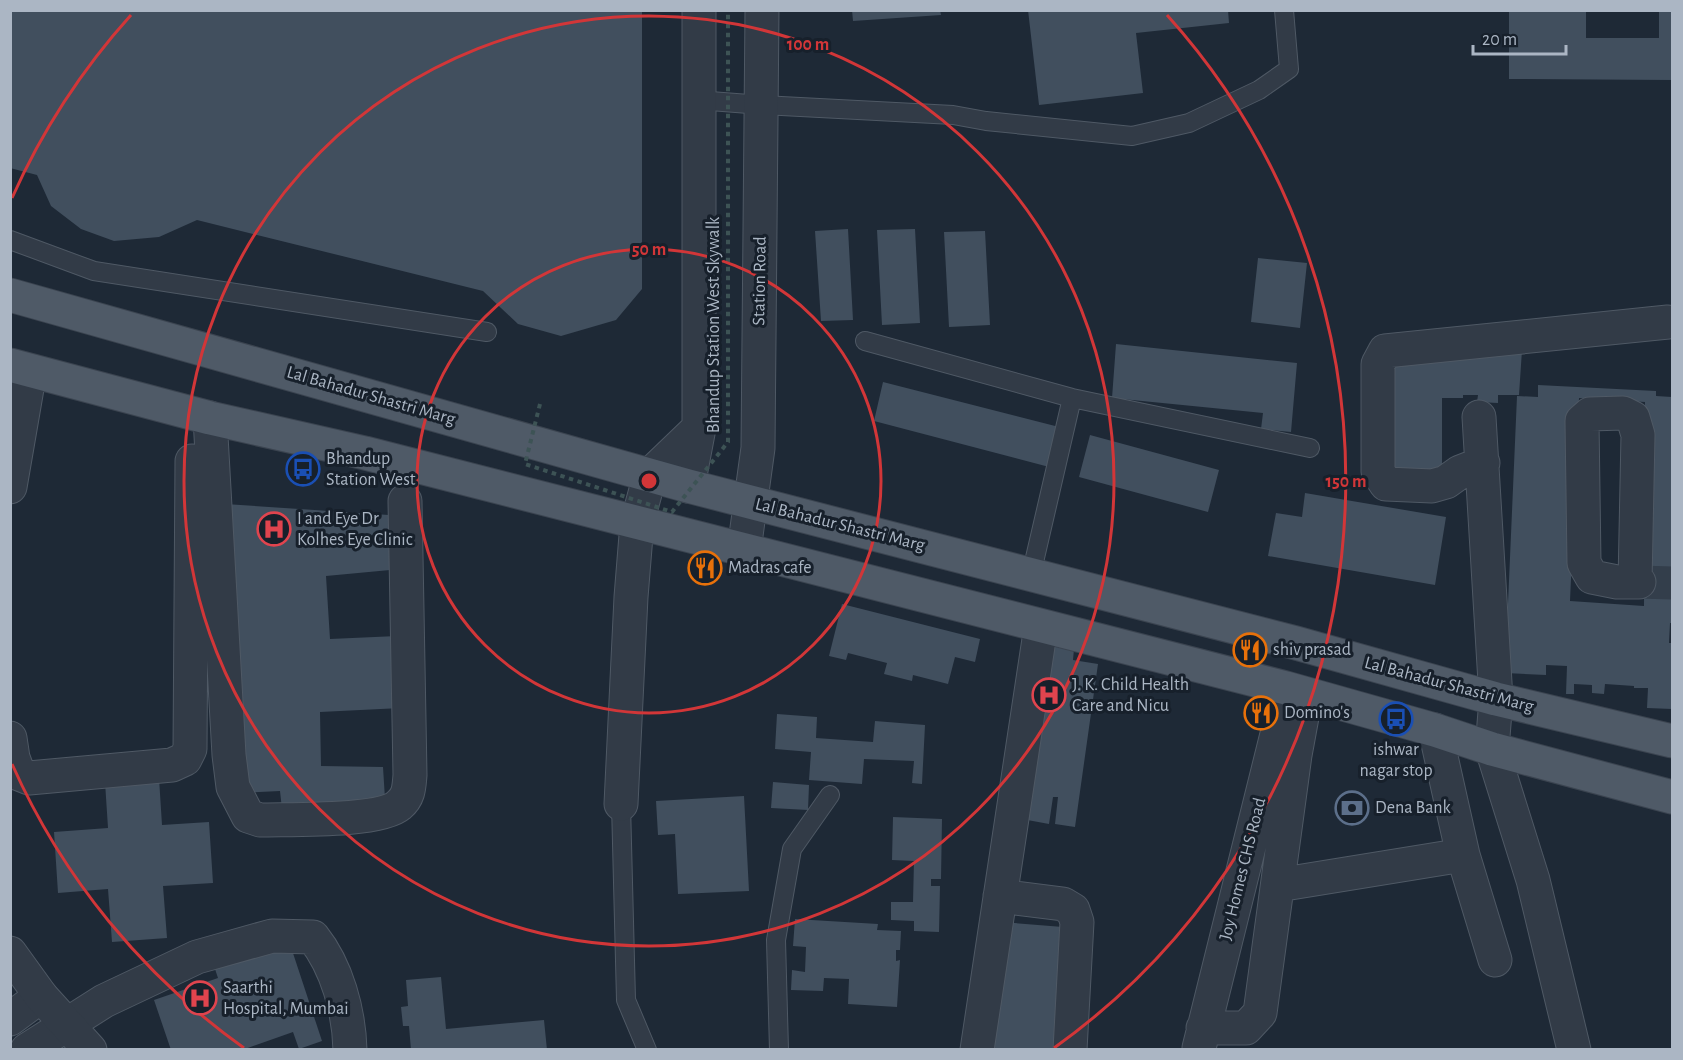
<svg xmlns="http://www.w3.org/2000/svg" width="1683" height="1060" font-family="'Alegreya Sans',sans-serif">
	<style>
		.building { fill: #414f5e; fill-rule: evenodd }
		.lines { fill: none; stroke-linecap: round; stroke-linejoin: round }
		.minor-tunnel { stroke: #333e4b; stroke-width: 33; stroke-dasharray: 33 16; stroke-linecap: butt }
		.service-casing { stroke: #4f5965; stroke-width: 20 }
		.minor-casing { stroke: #4f5965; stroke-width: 35 }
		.tertiary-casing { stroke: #4f5965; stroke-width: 35 }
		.primary-casing { stroke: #3b4450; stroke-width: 35 }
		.service { stroke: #323b47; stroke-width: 18 }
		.minor { stroke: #323b47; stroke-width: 33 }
		.tertiary { stroke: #323b47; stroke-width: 33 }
		.primary { stroke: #4f5a67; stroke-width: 33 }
		.path-bridge { stroke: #3d5355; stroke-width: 4; stroke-dasharray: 4.5 4.5; stroke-linecap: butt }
		.ring { fill: none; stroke: #d23638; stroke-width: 3 }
		.labels { text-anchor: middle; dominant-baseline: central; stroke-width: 6; stroke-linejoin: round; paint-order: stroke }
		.street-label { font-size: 18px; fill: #abb6c4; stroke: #17202b }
		.poi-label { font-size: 18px; fill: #abb6c4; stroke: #17202b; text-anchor: start }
		.centre { fill: #d23638; stroke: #17202b; stroke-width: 3 }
		.ring-label { font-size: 18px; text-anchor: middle; font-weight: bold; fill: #d23638; stroke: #17202b; stroke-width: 6; stroke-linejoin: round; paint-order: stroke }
	</style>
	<rect width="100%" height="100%" fill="#1e2936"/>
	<path class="building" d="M 10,10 L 642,10 L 642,289 L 616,320 L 561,336 L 518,324 L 483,291 L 197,220 L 159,237 L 114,241 L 81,229 L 51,206 L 37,175 L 10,168 Z
		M 852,10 L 940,10 L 941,15 L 853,21 Z
		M 1028,10 L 1228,10 L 1229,23 L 1136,33 L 1143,93 L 1039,105 Z
		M 1509,10 L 1586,10 L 1586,38 L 1659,38 L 1659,10 L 1672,10 L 1672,80 L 1509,79 Z
		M 848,229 L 853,320 L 821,321 L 815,231 Z
		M 915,229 L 920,323 L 882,325 L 877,230 Z
		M 985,231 L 990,325 L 949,327 L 944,232 Z
		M 1258,258 L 1307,263 L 1300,328 L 1251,322 Z
		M 1116,344 L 1297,363 L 1291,432 L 1261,429 L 1263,413 L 1112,398 Z
		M 1522,350 L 1519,395 L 1498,395 L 1498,403 L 1477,402 L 1478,395 L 1463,395 L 1463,398 L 1442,398 L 1442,470 L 1392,469 L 1394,365 Z
		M 883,382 L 1063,428 L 1053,468 L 874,421 Z
		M 1538,385 L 1656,391 L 1656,396 L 1672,397 L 1672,623 L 1670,623 L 1669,643 L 1672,643 L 1672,709 L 1647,708 L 1648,688 L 1634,688 L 1634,686 L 1605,684 L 1604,694 L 1592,693 L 1592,685 L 1574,684 L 1574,694 L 1566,694 L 1567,666 L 1546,665 L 1546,675 L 1505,673 L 1517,396 L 1538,397 ZM 1579,398 L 1645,402 L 1644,606 L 1570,601 Z
		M 1090,435 L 1219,470 L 1208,512 L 1079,477 Z
		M 1305,493 L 1446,517 L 1435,585 L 1268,556 L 1276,513 L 1302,517 Z
		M 225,504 L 389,515 L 390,570 L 326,576 L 330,639 L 397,636 L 401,708 L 320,712 L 321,766 L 383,767 L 385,799 L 282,809 L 280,791 L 242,793 Z
		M 842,604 L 980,639 L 975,662 L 955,657 L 948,684 L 913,675 L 912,681 L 884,674 L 887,663 L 848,653 L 846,660 L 829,656 Z
		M 1047,645 L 1074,649 L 1073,660 L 1098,664 L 1075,827 L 1055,824 L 1058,797 L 1053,797 L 1049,824 L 1022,819 Z
		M 777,714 L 817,717 L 816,738 L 873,742 L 875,721 L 925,725 L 922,784 L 912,783 L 914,761 L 864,759 L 862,784 L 809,780 L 811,752 L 775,749 Z
		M 159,778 L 162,825 L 209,822 L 213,883 L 163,886 L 167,938 L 112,942 L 108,889 L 58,893 L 54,832 L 108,828 L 105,782 Z
		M 773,782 L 809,785 L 808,810 L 771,808 Z
		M 744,796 L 749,891 L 678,894 L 675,834 L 658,835 L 656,801 Z
		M 893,817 L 942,819 L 941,879 L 931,879 L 931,886 L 940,886 L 939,932 L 914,931 L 914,921 L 891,920 L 891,902 L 913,902 L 914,861 L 892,860 Z
		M 795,919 L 878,924 L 877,930 L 901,931 L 900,950 L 896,950 L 896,961 L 900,960 L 897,1007 L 848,1004 L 849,979 L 824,978 L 823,991 L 791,990 L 792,970 L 805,972 L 806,947 L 793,946 Z
		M 1002,922 L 1063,927 L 1054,1050 L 993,1050 Z
		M 289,941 L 322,1041 L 299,1049 L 293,1032 L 242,1050 L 171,1050 L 154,1000 L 218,978 L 214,966 Z
		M 441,977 L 446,1029 L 544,1020 L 547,1050 L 411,1050 L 409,1026 L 403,1026 L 401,1007 L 408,1006 L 406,980 Z"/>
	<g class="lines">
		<path class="minor-tunnel" d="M 1639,582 L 1672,583"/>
		<g class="service-casing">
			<path id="service" d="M 697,100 L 762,105 L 953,115 L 986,121 L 1132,136 L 1189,123 L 1259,90 L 1289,69 L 1284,10
				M 10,240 L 94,271 L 487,332
				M 865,341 L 1072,398 L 1310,448
				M 1031,575 L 1072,398
				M 621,804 L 626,1000 L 647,1050
				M 779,1050 L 776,940 L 792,849 L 830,795"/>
		</g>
		<g class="minor-casing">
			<path id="minor" d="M 1479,417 L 1496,699 L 1492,749 L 1533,880 L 1574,1050
				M 210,418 L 229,755 L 233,787 L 248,816 L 260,820 C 289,819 380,822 399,805 C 409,797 409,787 410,775 L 405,501
				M 1483,463 L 1460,472 L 1446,482 L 1432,486 L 1386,484 L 1378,472 L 1378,364 L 1385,351 L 1668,322
				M 10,487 L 30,371
				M 1635,582 L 1638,435 L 1633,418 L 1623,413 L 1590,414 L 1582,421 L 1584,563 L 1592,577 L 1617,582 L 1639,582
				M 1435,730 L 1463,855
				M 10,738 L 13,758 L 19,774 L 29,778 L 172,765 L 185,759 L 190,749 L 192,461
				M 621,804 L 631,597 L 637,523
				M 1278,885 L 1463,855 L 1495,960
				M 1000,896 L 1063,904 L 1073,910 L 1077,922 L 1070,1050
				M 10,1019 L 41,996
				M 1203,1028 L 1246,1028 L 1260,1013 L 1295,755 L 1306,695
				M 1199,1048 L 1282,714
				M 27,1050 L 104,1001 L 197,957 L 272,936 L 313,937 C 337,967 349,1011 350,1050
				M 977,1050 L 1041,626"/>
		</g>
		<g class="tertiary-casing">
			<path id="tertiary" d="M 688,486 L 699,428 L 699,10
				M 637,523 L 650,475 L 699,428
				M 744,550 L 758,448 L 762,10
				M 10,953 L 41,996 L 90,1050"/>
		</g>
		<g class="primary-casing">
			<path id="primary" d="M 10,295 L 688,486 L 1296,643 L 1496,699 L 1672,741
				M 10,365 L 210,418 L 365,453 L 1286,688 L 1435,730 L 1492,749 L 1672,797"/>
		</g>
		<use href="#service" class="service"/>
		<use href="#minor" class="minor"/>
		<use href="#tertiary" class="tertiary"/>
		<use href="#primary" class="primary"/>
		<path class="path-bridge" d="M 540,404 L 525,464 L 672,512 L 728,442 L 728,10"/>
	</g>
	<g class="ring">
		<circle cx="649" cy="481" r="232"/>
		<circle cx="649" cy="481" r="465"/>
		<path d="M244 1048A697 697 0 0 1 12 764M12 198A697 697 0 0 1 131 15M1167 15A697 697 0 0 1 1054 1048"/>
	</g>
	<defs>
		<g id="bus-ring" transform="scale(1.725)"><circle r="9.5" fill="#17202b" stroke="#1a4fb4" stroke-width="1.5"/><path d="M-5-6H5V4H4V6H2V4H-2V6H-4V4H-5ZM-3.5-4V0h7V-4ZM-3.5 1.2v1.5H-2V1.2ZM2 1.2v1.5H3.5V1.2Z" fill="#1a4fb4"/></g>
		<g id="hospital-ring" transform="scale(1.725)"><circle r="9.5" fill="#17202b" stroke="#e0444e" stroke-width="1.5"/><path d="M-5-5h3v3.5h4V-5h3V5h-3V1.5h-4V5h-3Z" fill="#e0444e"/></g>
		<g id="restaurant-ring" transform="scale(1.725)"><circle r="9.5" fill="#17202b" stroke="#e8710a" stroke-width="1.5"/><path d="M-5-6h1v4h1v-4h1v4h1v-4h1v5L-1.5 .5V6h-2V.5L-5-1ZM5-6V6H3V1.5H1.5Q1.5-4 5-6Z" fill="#e8710a"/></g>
		<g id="bank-ring" transform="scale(1.725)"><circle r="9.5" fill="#17202b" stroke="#5c6f8a" stroke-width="1.5"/><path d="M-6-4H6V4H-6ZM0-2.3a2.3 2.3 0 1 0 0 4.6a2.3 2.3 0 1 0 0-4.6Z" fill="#5c6f8a"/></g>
	</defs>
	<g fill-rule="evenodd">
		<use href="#bus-ring" x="303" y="469"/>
		<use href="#hospital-ring" x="274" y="529"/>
		<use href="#restaurant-ring" x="705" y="568"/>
		<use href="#restaurant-ring" x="1250" y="650"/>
		<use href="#hospital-ring" x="1049" y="695"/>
		<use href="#restaurant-ring" x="1261" y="713"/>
		<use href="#bus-ring" x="1396" y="719"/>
		<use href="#bank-ring" x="1352" y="808"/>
		<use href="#hospital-ring" x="200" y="998"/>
	</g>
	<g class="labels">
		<g class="street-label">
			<text transform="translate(760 281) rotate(-89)">Station Road</text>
			<text transform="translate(714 325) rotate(-90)">Bhandup Station West Skywalk</text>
			<text transform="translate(371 396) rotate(16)">Lal Bahadur Shastri Marg</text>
			<text transform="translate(840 525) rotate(14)">Lal Bahadur Shastri Marg</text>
			<text transform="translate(1449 685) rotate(15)">Lal Bahadur Shastri Marg</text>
			<text transform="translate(1243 869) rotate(-76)">Joy Homes CHS Road</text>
		</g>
		<g class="poi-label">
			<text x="326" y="459">Bhandup<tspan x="326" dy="21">Station West</tspan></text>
			<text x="297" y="519">I and Eye Dr<tspan x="297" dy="21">Kolhes Eye Clinic</tspan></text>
			<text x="728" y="568">Madras cafe</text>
			<text x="1273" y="650">shiv prasad</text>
			<text x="1072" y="685">J. K. Child Health<tspan x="1072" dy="21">Care and Nicu</tspan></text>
			<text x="1284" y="713">Domino's</text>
			<text x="1396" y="750" text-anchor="middle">ishwar<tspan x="1396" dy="21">nagar stop</tspan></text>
			<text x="1375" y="808">Dena Bank</text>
			<text x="223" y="988">Saarthi<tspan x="223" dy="21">Hospital, Mumbai</tspan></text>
		</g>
	</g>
	<circle cx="649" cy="481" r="9" class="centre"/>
	<g class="ring-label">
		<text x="808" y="50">100 m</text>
		<text x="649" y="255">50 m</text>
		<text x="1346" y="487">150 m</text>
	</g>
	<rect width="1683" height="1060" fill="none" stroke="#abb6c4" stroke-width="24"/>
	<path d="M1473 45v9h93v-9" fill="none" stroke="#abb6c4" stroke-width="3"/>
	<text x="1482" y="45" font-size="18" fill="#abb6c4" stroke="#17202b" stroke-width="4.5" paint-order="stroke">20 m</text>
</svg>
